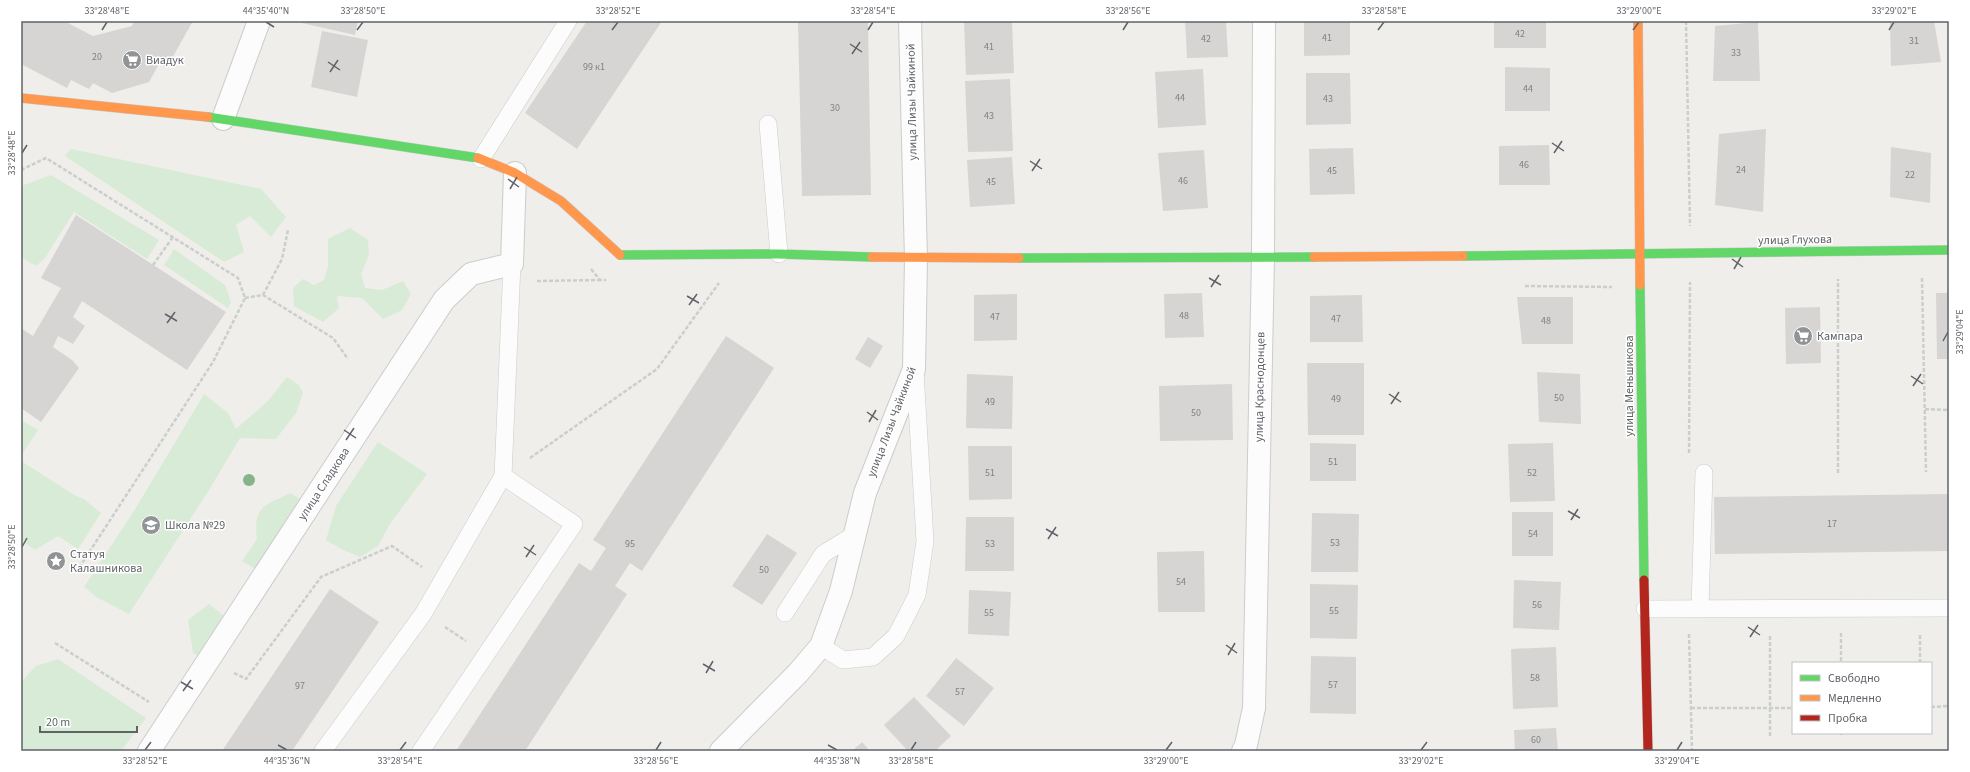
<svg xmlns="http://www.w3.org/2000/svg" width="1970" height="772" font-family="'Source Sans 3',sans-serif">
	<style>
		.green { fill: #d8ebd6 }
		.building { fill: #d6d5d3 }
		.lines { fill: none; stroke-linecap: round; stroke-linejoin: round }
		.lane-casing { stroke: #cbcccc; stroke-width: 18 }
		.street-casing { stroke: #cbcccc; stroke-width: 24 }
		.fast-casing { stroke: #cacacb; stroke-width: 10 }
		.slow-casing { stroke: #cacacb; stroke-width: 10 }
		.jam-casing { stroke: #cacacb; stroke-width: 10 }
		.path { stroke: #cacfcc; stroke-width: 2.5; stroke-dasharray: 4 2; stroke-linecap: butt }
		.lane { stroke: #fdfcfc; stroke-width: 17 }
		.street { stroke: #fdfcfc; stroke-width: 22 }
		.fast { stroke: #63d668; stroke-width: 9 }
		.slow { stroke: #ff974d; stroke-width: 9 }
		.jam { stroke: #b3261e; stroke-width: 9 }
		.tree { fill: #88b388 }
		.ticks { fill: none; stroke: #5f6368; stroke-width: 1.5 }
		.labels { text-anchor: middle; dominant-baseline: central; stroke-width: 3; stroke-linejoin: round; paint-order: stroke }
		.number-label { font-size: 10px; fill: #7e8184 }
		.poi-label { font-size: 12px; fill: #5f6368; stroke: #fff; text-anchor: start }
		.street-label { font-size: 12px; fill: #5f6368; stroke: #fff }
		.neatline { fill: none; stroke: #5f6368; stroke-width: 1.5 }
		.ticks-label { font-size: 10px; text-anchor: middle; fill: #5f6368 }
	</style>
	<rect width="100%" height="100%" fill="#efeeea"/>
	<path class="green" d="M 71,149 L 261,189 L 286,217 L 271,237 L 250,216 L 236,225 L 244,252 L 224,262 L 65,156 Z
		M 51,175 L 159,240 L 147,259 L 74,212 L 45,258 L 36,266 L 21,257 L 21,186 Z
		M 350,228 L 368,240 L 369,255 L 361,274 L 365,288 L 382,290 L 403,281 L 411,294 L 402,310 L 383,319 L 362,298 L 337,296 L 339,308 L 323,322 L 294,306 L 293,288 L 303,279 L 314,285 L 324,280 L 328,267 L 328,239 Z
		M 174,249 L 225,285 L 231,302 L 228,308 L 164,265 Z
		M 287,377 L 299,385 L 303,393 L 296,413 L 276,439 L 240,438 L 209,490 L 129,614 L 98,598 L 84,587 L 134,511 L 204,394 L 228,413 L 236,429 L 267,402 Z
		M 21,420 L 38,430 L 21,456 Z
		M 378,442 L 427,474 L 390,524 L 378,546 L 360,557 L 341,549 L 326,540 L 336,506 Z
		M 21,461 L 76,496 L 84,499 L 101,513 L 78,549 L 58,536 L 35,550 L 21,540 Z
		M 290,493 L 302,500 L 259,571 L 242,561 L 257,539 C 253,506 264,506 290,493 Z
		M 209,604 L 225,617 L 201,658 L 193,653 L 188,620 Z
		M 58,659 L 146,718 L 121,751 L 21,751 L 21,682 L 36,666 Z"/>
	<path class="building" d="M 21,21 L 64,21 L 93,36 L 132,26 L 134,21 L 193,21 L 167,67 L 159,64 L 149,82 L 112,93 L 93,83 L 89,89 L 71,80 L 67,88 L 21,64 Z
		M 302,21 L 358,21 L 355,35 L 302,23 Z
		M 587,21 L 662,21 L 577,149 L 525,113 Z
		M 798,21 L 868,21 L 871,195 L 802,196 Z
		M 964,21 L 1012,21 L 1014,73 L 966,75 Z
		M 1185,21 L 1226,21 L 1228,57 L 1187,58 Z
		M 1304,21 L 1350,21 L 1350,55 L 1304,56 Z
		M 1494,21 L 1546,21 L 1546,48 L 1494,48 Z
		M 1890,21 L 1934,21 L 1941,62 L 1891,66 Z
		M 1758,22 L 1760,81 L 1713,81 L 1715,26 Z
		M 322,31 L 368,40 L 357,97 L 311,87 Z
		M 1505,67 L 1550,68 L 1550,111 L 1505,111 Z
		M 1203,69 L 1206,125 L 1158,128 L 1155,72 Z
		M 1306,73 L 1350,73 L 1351,124 L 1306,125 Z
		M 1010,79 L 1013,151 L 968,152 L 965,81 Z
		M 1766,129 L 1763,212 L 1715,205 L 1719,134 Z
		M 1549,145 L 1550,185 L 1499,185 L 1499,146 Z
		M 1891,147 L 1931,153 L 1930,203 L 1890,197 Z
		M 1353,148 L 1355,194 L 1310,195 L 1309,149 Z
		M 1204,150 L 1208,208 L 1163,211 L 1158,153 Z
		M 1012,157 L 1015,204 L 970,207 L 967,160 Z
		M 76,215 L 226,312 L 187,370 L 82,301 L 73,317 L 85,326 L 73,344 L 58,336 L 53,347 L 72,360 L 79,368 L 41,422 L 21,408 L 21,328 L 33,336 L 61,288 L 41,278 Z
		M 1202,293 L 1204,337 L 1165,338 L 1164,294 Z
		M 1936,293 L 1949,293 L 1949,359 L 1937,359 Z
		M 1017,294 L 1017,340 L 974,341 L 974,295 Z
		M 1362,295 L 1363,342 L 1310,342 L 1310,296 Z
		M 1517,297 L 1573,297 L 1573,344 L 1522,344 Z
		M 1820,307 L 1821,363 L 1786,364 L 1785,308 Z
		M 726,336 L 774,368 L 642,571 L 630,563 L 615,586 L 627,594 L 525,751 L 456,751 L 579,563 L 591,571 L 606,548 L 593,540 Z
		M 868,337 L 883,346 L 870,368 L 855,359 Z
		M 1307,363 L 1364,363 L 1364,435 L 1308,435 Z
		M 1537,372 L 1580,374 L 1581,424 L 1539,422 Z
		M 967,374 L 1013,376 L 1012,429 L 966,428 Z
		M 1232,384 L 1233,440 L 1160,441 L 1159,386 Z
		M 1310,443 L 1356,444 L 1356,481 L 1310,481 Z
		M 1553,443 L 1555,501 L 1510,502 L 1508,444 Z
		M 968,446 L 1012,446 L 1012,499 L 969,500 Z
		M 1949,494 L 1949,551 L 1715,554 L 1714,497 Z
		M 1512,512 L 1553,512 L 1553,556 L 1512,556 Z
		M 1312,513 L 1359,514 L 1358,572 L 1311,572 Z
		M 966,517 L 1014,517 L 1014,571 L 965,571 Z
		M 767,534 L 797,553 L 762,605 L 732,586 Z
		M 1204,551 L 1205,612 L 1158,612 L 1157,552 Z
		M 1514,580 L 1561,582 L 1559,630 L 1513,628 Z
		M 1310,584 L 1358,585 L 1357,639 L 1310,638 Z
		M 330,589 L 379,622 L 292,751 L 222,751 Z
		M 969,590 L 1011,592 L 1009,636 L 968,634 Z
		M 1556,647 L 1558,707 L 1513,709 L 1511,649 Z
		M 1311,656 L 1356,657 L 1356,714 L 1310,713 Z
		M 956,658 L 994,688 L 964,726 L 926,696 Z
		M 914,697 L 951,736 L 935,751 L 908,751 L 884,725 Z
		M 1556,728 L 1558,751 L 1515,751 L 1514,730 Z
		M 862,742 L 870,751 L 852,751 Z"/>
	<g class="lines">
		<g class="lane-casing">
			<path id="lane" d="M 768,124 L 779,254
				M 481,159 L 568,21
				M 1645,609 L 1949,608
				M 1700,609 L 1704,473
				M 785,613 L 823,554 L 854,535
				M 821,646 L 843,660 L 873,657 L 896,636 L 917,595 L 925,541 L 915,371
				M 323,751 L 423,614 L 503,476 L 512,264
				M 421,751 L 574,524 L 503,476"/>
		</g>
		<g class="street-casing">
			<path id="street" d="M 223,119 L 259,21
				M 149,751 L 444,300 L 471,274 L 512,264 L 515,173
				M 721,751 L 798,673 L 821,646 L 841,591 L 865,493 L 914,369 L 916,259 L 910,21
				M 1243,751 L 1246,745 L 1254,708 L 1263,257 L 1264,21"/>
		</g>
		<g class="fast-casing">
			<path id="fast" d="M 208,117 L 478,158
				M 620,255 L 779,254 L 872,257
				M 1463,256 L 1949,250
				M 1019,258 L 1314,257
				M 1640,285 L 1644,580"/>
		</g>
		<g class="slow-casing">
			<path id="slow" d="M 1638,21 L 1640,285
				M 21,98 L 208,117
				M 478,158 L 515,173 L 561,201 L 620,255
				M 872,257 L 1019,258
				M 1314,257 L 1463,256"/>
		</g>
		<g class="jam-casing">
			<path id="jam" d="M 1644,580 L 1648,751"/>
		</g>
		<path class="path" d="M 1686,21 L 1690,226
			M 21,170 L 46,158 L 238,278 L 245,298 L 213,362 L 75,574
			M 153,265 L 173,237
			M 591,269 L 600,280 L 606,280
			M 1922,278 L 1926,472
			M 537,281 L 600,280
			M 1525,286 L 1612,287
			M 263,295 L 282,259 L 288,230
			M 245,298 L 263,295 L 333,338 L 348,359
			M 1925,409 L 1949,410
			M 1689,453 L 1690,282
			M 530,458 L 657,369 L 719,283
			M 1838,473 L 1838,279
			M 445,627 L 466,641
			M 1841,633 L 1841,663
			M 1689,634 L 1692,751
			M 55,643 L 149,702
			M 1920,663 L 1920,633
			M 234,673 L 246,679 L 321,577 L 392,546 L 422,567
			M 1931,707 L 1949,706
			M 1691,708 L 1793,708
			M 1841,733 L 1841,735
			M 1919,734 L 1919,733
			M 1770,736 L 1770,635"/>
		<use href="#lane" class="lane"/>
		<use href="#street" class="street"/>
		<use href="#fast" class="fast"/>
		<use href="#slow" class="slow"/>
		<use href="#jam" class="jam"/>
	</g>
	<circle class="tree" cx="249" cy="480" r="6"/>
	<path class="ticks" d="M 266,22 L 274,27M 102,30 L 107,22M 357,30 L 363,22M 612,30 L 618,22M 868,30 L 873,22M 1123,30 L 1128,22M 1378,30 L 1384,22M 1633,30 L 1639,22M 1889,30 L 1894,22M 850,44 L 862,52M 852,54 L 860,42M 328,62 L 340,70M 330,72 L 338,60M 1552,143 L 1564,151M 22,153 L 27,145M 1554,153 L 1562,141M 1030,161 L 1042,169M 1032,171 L 1040,159M 508,179 L 519,187M 510,189 L 517,177M 1732,259 L 1743,267M 1734,269 L 1741,257M 1209,278 L 1221,285M 1211,287 L 1219,275M 687,296 L 699,303M 689,305 L 697,294M 165,314 L 177,321M 167,323 L 175,312M 1943,341 L 1948,332M 1911,376 L 1923,384M 1913,386 L 1921,374M 1389,394 L 1401,402M 1391,404 L 1399,392M 867,412 L 878,420M 869,422 L 876,410M 344,430 L 356,438M 346,440 L 354,428M 1568,511 L 1580,518M 1571,520 L 1578,509M 1046,529 L 1058,536M 1048,539 L 1056,527M 22,547 L 27,538M 524,547 L 536,555M 526,557 L 534,545M 1748,627 L 1760,635M 1750,637 L 1758,625M 1226,645 L 1237,653M 1228,655 L 1235,643M 703,664 L 715,671M 706,673 L 713,661M 181,682 L 193,689M 183,691 L 191,680M 278,745 L 287,750M 828,745 L 837,750M 145,750 L 151,742M 400,750 L 406,742M 656,750 L 661,742M 911,750 L 916,742M 1166,750 L 1172,742M 1421,750 L 1427,742M 1677,750 L 1682,742"/>
	<defs>
		<g id="supermarket-disc" transform="scale(1)"><circle r="9.5" fill="#919496" stroke="#fff"/><path d="M-6-5.5h2.5l.6 2H6L4.5 2H-2.5L-4.4-4H-6ZM-1.5 3.2a1.3 1.3 0 1 0 .1 0ZM3 3.2a1.3 1.3 0 1 0 .1 0Z" fill="#fff"/></g>
		<g id="school-disc" transform="scale(1)"><circle r="9.5" fill="#919496" stroke="#fff"/><path d="M0-5L7-2L0 1L-7-2ZM-4 1L0 2.5L4 1V4Q0 6-4 4Z" fill="#fff"/></g>
		<g id="sight-disc" transform="scale(1)"><circle r="9.5" fill="#919496" stroke="#fff"/><path d="M0-6L1.8-2.2L6-1.7L2.9 1.2L3.7 5.4L0 3.3L-3.7 5.4L-2.9 1.2L-6-1.7L-1.8-2.2Z" fill="#fff"/></g>
	</defs>
	<g fill-rule="evenodd">
		<use href="#supermarket-disc" x="132" y="60"/>
		<use href="#supermarket-disc" x="1803" y="336"/>
		<use href="#school-disc" x="151" y="525"/>
		<use href="#sight-disc" x="56" y="561"/>
	</g>
	<g class="labels">
		<g class="number-label">
			<text x="1520" y="34">42</text>
			<text x="1327" y="38">41</text>
			<text x="1206" y="39">42</text>
			<text x="1914" y="41">31</text>
			<text x="989" y="47">41</text>
			<text x="1736" y="53">33</text>
			<text x="97" y="57">20</text>
			<text x="594" y="67">99 к1</text>
			<text x="1528" y="89">44</text>
			<text x="1180" y="98">44</text>
			<text x="1328" y="99">43</text>
			<text x="835" y="108">30</text>
			<text x="989" y="116">43</text>
			<text x="1524" y="165">46</text>
			<text x="1741" y="170">24</text>
			<text x="1332" y="171">45</text>
			<text x="1910" y="175">22</text>
			<text x="1183" y="181">46</text>
			<text x="991" y="182">45</text>
			<text x="1184" y="316">48</text>
			<text x="995" y="317">47</text>
			<text x="1336" y="319">47</text>
			<text x="1546" y="321">48</text>
			<text x="1559" y="398">50</text>
			<text x="1336" y="399">49</text>
			<text x="990" y="402">49</text>
			<text x="1196" y="413">50</text>
			<text x="1333" y="462">51</text>
			<text x="990" y="473">51</text>
			<text x="1532" y="473">52</text>
			<text x="1832" y="524">17</text>
			<text x="1533" y="534">54</text>
			<text x="1335" y="543">53</text>
			<text x="630" y="544">95</text>
			<text x="990" y="544">53</text>
			<text x="764" y="570">50</text>
			<text x="1181" y="582">54</text>
			<text x="1537" y="605">56</text>
			<text x="1334" y="611">55</text>
			<text x="989" y="613">55</text>
			<text x="1535" y="678">58</text>
			<text x="1333" y="685">57</text>
			<text x="300" y="686">97</text>
			<text x="960" y="692">57</text>
			<text x="1536" y="740">60</text>
		</g>
		<g class="poi-label">
			<text x="146" y="60">Виадук</text>
			<text x="1817" y="336">Кампара</text>
			<text x="165" y="525">Школа №29</text>
			<text x="70" y="554">Статуя<tspan x="70" dy="14">Калашникова</tspan></text>
		</g>
		<g class="street-label">
			<text transform="translate(912 102) rotate(-91)">улица Лизы Чайкиной</text>
			<text transform="translate(1795 240) rotate(-1)">улица Глухова</text>
			<text transform="translate(1629 386) rotate(-90)">улица Меньшикова</text>
			<text transform="translate(1260 387) rotate(-89)">улица Краснодонцев</text>
			<text transform="translate(892 422) rotate(-69)">улица Лизы Чайкиной</text>
			<text transform="translate(324 484) rotate(-57)">улица Сладкова</text>
		</g>
	</g>
	<rect width="1970" height="772" fill="none" stroke="#ffffff" stroke-width="44"/>
	<rect x="1792" y="662" width="140" height="72" fill="#ffffff" stroke="#bfc1c3"/>
	<rect x="1800" y="675" width="20" height="6" fill="#63d668" stroke="#bfc1c3"/>
	<text x="1828" y="682" font-size="12" fill="#5f6368">Свободно</text>
	<rect x="1800" y="695" width="20" height="6" fill="#ff974d" stroke="#bfc1c3"/>
	<text x="1828" y="702" font-size="12" fill="#5f6368">Медленно</text>
	<rect x="1800" y="715" width="20" height="6" fill="#b3261e" stroke="#bfc1c3"/>
	<text x="1828" y="722" font-size="12" fill="#5f6368">Пробка</text>
	<path d="M40 726v6h97v-6" fill="none" stroke="#5f6368" stroke-width="2"/>
	<text x="46" y="726" font-size="12" fill="#5f6368" stroke="#ffffff" stroke-width="3" paint-order="stroke">20 m</text>
	<rect x="22" y="22" width="1926" height="728" class="neatline"/>
	<g class="ticks-label">
		<text x="107" y="14">33°28'48"E</text>
		<text x="266" y="14">44°35'40"N</text>
		<text x="363" y="14">33°28'50"E</text>
		<text x="618" y="14">33°28'52"E</text>
		<text x="873" y="14">33°28'54"E</text>
		<text x="1128" y="14">33°28'56"E</text>
		<text x="1384" y="14">33°28'58"E</text>
		<text x="1639" y="14">33°29'00"E</text>
		<text x="1894" y="14">33°29'02"E</text>
		<text transform="translate(11 153) rotate(-90)" y="4">33°28'48"E</text>
		<text transform="translate(1959 332) rotate(-90)" y="4">33°29'04"E</text>
		<text transform="translate(11 547) rotate(-90)" y="4">33°28'50"E</text>
		<text x="145" y="764">33°28'52"E</text>
		<text x="287" y="764">44°35'36"N</text>
		<text x="400" y="764">33°28'54"E</text>
		<text x="656" y="764">33°28'56"E</text>
		<text x="837" y="764">44°35'38"N</text>
		<text x="911" y="764">33°28'58"E</text>
		<text x="1166" y="764">33°29'00"E</text>
		<text x="1421" y="764">33°29'02"E</text>
		<text x="1677" y="764">33°29'04"E</text>
	</g>
</svg>
